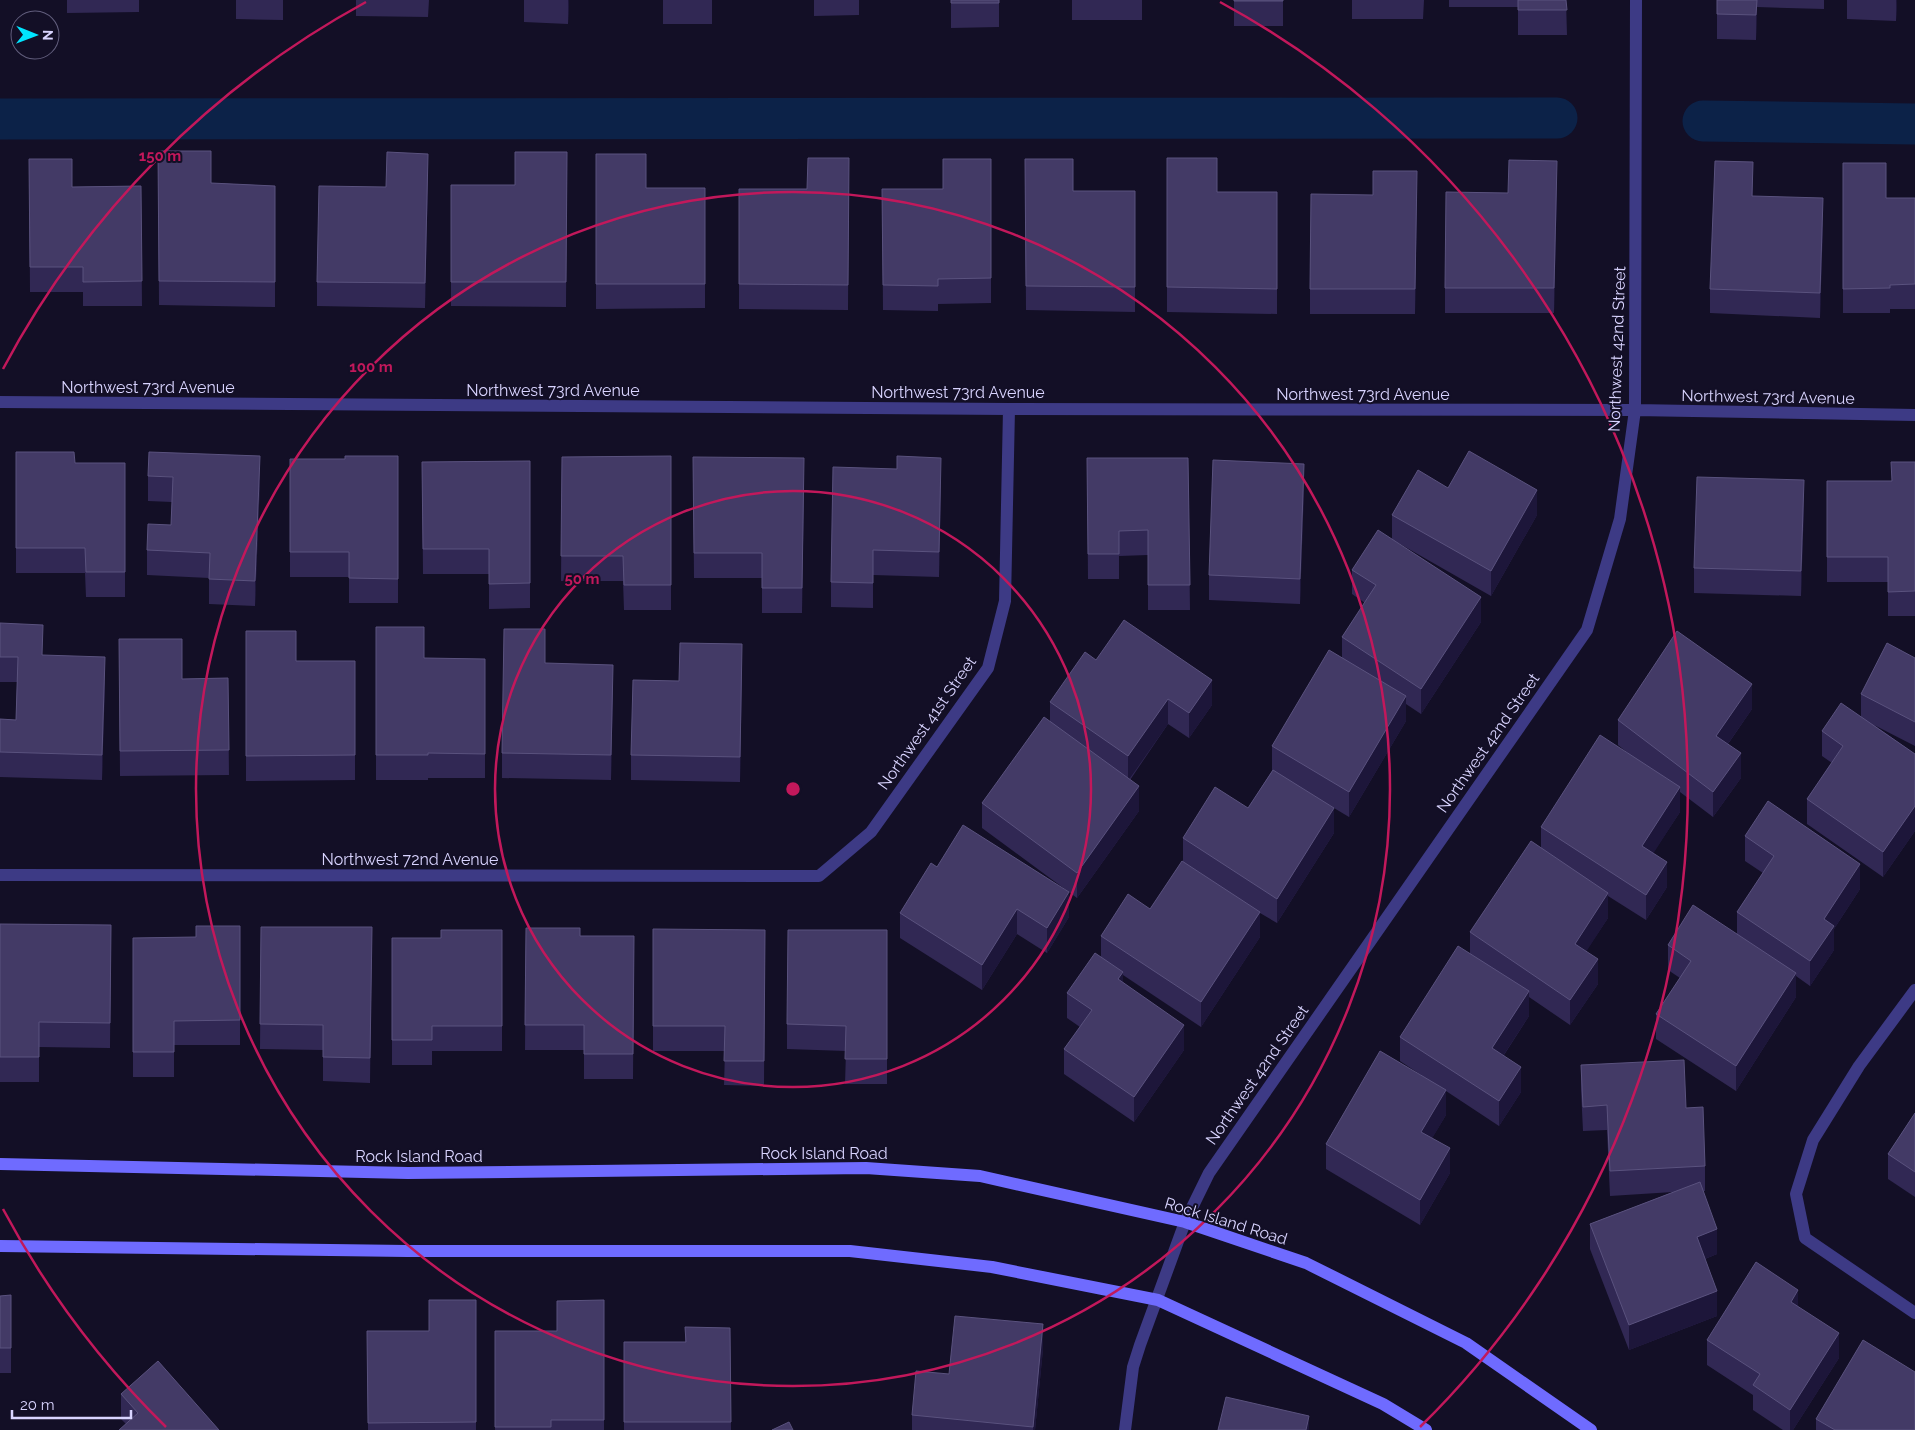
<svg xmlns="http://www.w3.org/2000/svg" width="1915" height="1430" font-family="Raleway,sans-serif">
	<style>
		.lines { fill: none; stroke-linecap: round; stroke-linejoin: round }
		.canal { stroke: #0c2248; stroke-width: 41 }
		.street { stroke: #3d3a85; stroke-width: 12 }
		.secondary { stroke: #6f6bff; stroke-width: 12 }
		.wall { fill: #312854 }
		.shaded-wall { fill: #1d163a }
		.building { fill: #433a66; stroke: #5a527e }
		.ring { fill: none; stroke: #c2185b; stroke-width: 2.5 }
		.labels { text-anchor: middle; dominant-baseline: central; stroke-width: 4; stroke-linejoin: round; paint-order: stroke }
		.street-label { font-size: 16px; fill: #d9d4ff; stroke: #130f26 }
		.centre { fill: #c2185b; stroke: #130f26; stroke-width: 2.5 }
		.ring-label { font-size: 15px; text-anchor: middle; font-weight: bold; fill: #c2185b; stroke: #130f26; stroke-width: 4; stroke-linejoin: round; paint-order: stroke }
	</style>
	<rect width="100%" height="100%" fill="#130f26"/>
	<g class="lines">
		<path class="canal" d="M 0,119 L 1557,118
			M 1703,121 L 1915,124"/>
		<path class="street" d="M 0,402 L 1009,409 L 1635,410 L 1915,415
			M 0,875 L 819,876 L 871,832 L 988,668 L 1005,601 L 1009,409
			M 1915,990 L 1859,1066 L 1813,1140 L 1796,1194 L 1805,1238 L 1915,1313
			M 1125,1430 L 1133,1367 L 1140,1345 L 1185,1222 L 1209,1173 L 1587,630 L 1620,519 L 1635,410 L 1636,0"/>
		<path class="secondary" d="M 0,1164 L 408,1173 L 866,1168 L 980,1176 L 1185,1222 L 1306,1263 L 1466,1343 L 1591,1430
			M 0,1246 L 407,1251 L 850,1251 L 992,1267 L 1158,1300 L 1383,1404 L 1426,1430"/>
	</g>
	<path class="wall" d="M 67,0 L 139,0 L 139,12 L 67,13 Z
		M 236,0 L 283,0 L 283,20 L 236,19 Z
		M 356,0 L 429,0 L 428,17 L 356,16 Z
		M 524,0 L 569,0 L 568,24 L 524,22 Z
		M 663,0 L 712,0 L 712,24 L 663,24 Z
		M 814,0 L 859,0 L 859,15 L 814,16 Z
		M 951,0 L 999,0 L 999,27 L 951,28 Z
		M 1072,0 L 1142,0 L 1142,20 L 1072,20 Z
		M 1234,0 L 1283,0 L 1283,26 L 1234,26 Z
		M 1352,0 L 1424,0 L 1423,19 L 1352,19 Z
		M 1449,0 L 1566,0 L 1567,35 L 1518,35 L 1518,7 L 1449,7 Z
		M 1717,0 L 1824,0 L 1824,9 L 1757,7 L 1756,40 L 1717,39 Z
		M 1847,0 L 1897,0 L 1896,21 L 1847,19 Z
		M 158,151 L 211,183 L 275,186 L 275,307 L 159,305 Z
		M 567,152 L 566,307 L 451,306 L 451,185 L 515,185 Z
		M 596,154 L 646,188 L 705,188 L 705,308 L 596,309 Z
		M 849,158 L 848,310 L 739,309 L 739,189 L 807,189 Z
		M 1167,158 L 1217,192 L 1277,192 L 1277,314 L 1167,312 Z
		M 29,159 L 72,187 L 141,186 L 142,306 L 83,306 L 83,292 L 30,292 Z
		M 991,159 L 991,303 L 938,304 L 938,311 L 883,310 L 882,189 L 943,189 Z
		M 1025,159 L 1073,191 L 1135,191 L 1135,312 L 1026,310 Z
		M 1843,163 L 1886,198 L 1915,198 L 1915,309 L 1890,309 L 1890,313 L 1843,313 Z
		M 428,178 L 425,308 L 317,306 L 317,282 L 386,187 Z
		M 1557,186 L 1554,313 L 1445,313 L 1445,288 L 1508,193 Z
		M 1373,195 L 1417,196 L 1415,314 L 1310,314 L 1310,289 Z
		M 1823,223 L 1820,318 L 1710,313 L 1710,289 Z
		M 16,452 L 75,463 L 125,463 L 125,597 L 86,597 L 85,573 L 16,573 Z
		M 398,456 L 398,603 L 349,603 L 349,577 L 290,577 L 290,459 L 345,459 Z
		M 671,456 L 671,610 L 624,610 L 623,581 L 561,581 L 562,457 Z
		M 693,457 L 804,482 L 802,613 L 762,613 L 762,578 L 694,578 Z
		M 1087,458 L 1188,458 L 1190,610 L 1148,610 L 1148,555 L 1119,556 L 1119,579 L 1088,579 Z
		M 530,461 L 530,608 L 489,609 L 489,574 L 423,574 L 422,462 Z
		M 1915,462 L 1915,616 L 1888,616 L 1888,582 L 1827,582 L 1827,481 L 1891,481 Z
		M 148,476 L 260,481 L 255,606 L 209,604 L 209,578 L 147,575 L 147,550 L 171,525 L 172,502 L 148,501 Z
		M 941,482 L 939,577 L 873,575 L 873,608 L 831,607 L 831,582 Z
		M 1448,488 L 1537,515 L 1491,596 L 1393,540 L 1481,622 L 1421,714 L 1406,704 L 1406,721 L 1349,817 L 1329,805 L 1334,833 L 1277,923 L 1260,913 L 1260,937 L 1201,1027 L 1123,975 L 1123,982 L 1184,1050 L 1134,1122 L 1064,1074 L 1064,1049 L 1080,1027 L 1067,1018 L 1067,993 L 1101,957 L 1101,936 L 1150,909 L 1183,861 L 1183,838 L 1248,808 L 1272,771 L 1272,746 L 1342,658 L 1342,637 L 1365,603 L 1352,594 L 1352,570 L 1392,540 L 1392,515 Z
		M 1304,489 L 1300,604 L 1209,600 L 1209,575 Z
		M 1804,505 L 1801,596 L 1694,593 L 1694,568 Z
		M 0,623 L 43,655 L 105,682 L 102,780 L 0,777 L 0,719 L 16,720 L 17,682 L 0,682 Z
		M 376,627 L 424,658 L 485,659 L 485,778 L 428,778 L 428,780 L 376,780 Z
		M 246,631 L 296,661 L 355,661 L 355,780 L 246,781 Z
		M 119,639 L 182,679 L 228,678 L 229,775 L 120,776 Z
		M 1915,658 L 1915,746 L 1874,725 L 1915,754 L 1915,831 L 1883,877 L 1807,824 L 1807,799 L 1832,763 L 1822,756 L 1822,731 L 1861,716 L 1861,694 Z
		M 1096,660 L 1212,705 L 1189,738 L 1168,724 L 1130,780 L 1139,811 L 1077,898 L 982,828 L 982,803 L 1050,722 L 1050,702 Z
		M 742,669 L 740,782 L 631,780 L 631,755 L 679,681 Z
		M 613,689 L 611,780 L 502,778 L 502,753 Z
		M 1752,709 L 1728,744 L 1741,778 L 1713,817 L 1680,792 L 1680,812 L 1653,853 L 1667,887 L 1646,920 L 1608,896 L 1608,918 L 1586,951 L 1598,984 L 1570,1025 L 1529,997 L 1529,1016 L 1504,1055 L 1521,1092 L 1499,1126 L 1446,1091 L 1446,1115 L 1432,1138 L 1450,1173 L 1420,1225 L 1326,1169 L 1326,1144 L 1421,1075 L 1400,1061 L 1400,1037 L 1470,953 L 1470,932 L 1541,848 L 1541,827 L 1629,754 L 1618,745 L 1618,720 Z
		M 1745,836 L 1860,889 L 1834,929 L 1834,950 L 1810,986 L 1796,976 L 1796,997 L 1736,1091 L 1656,1039 L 1656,1014 L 1680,978 L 1668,970 L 1668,945 L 1737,934 L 1737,912 L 1763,873 L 1745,861 Z
		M 937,867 L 1069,917 L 1047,953 L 1017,934 L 982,990 L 900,938 L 900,913 Z
		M 0,924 L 111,925 L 110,1048 L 39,1047 L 39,1082 L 0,1082 Z
		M 240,926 L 240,1045 L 174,1045 L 174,1077 L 133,1077 L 133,938 L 196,937 Z
		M 261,927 L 372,927 L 370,1083 L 323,1081 L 323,1050 L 260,1049 Z
		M 526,928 L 580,936 L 634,936 L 633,1079 L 584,1079 L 584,1050 L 525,1050 Z
		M 653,929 L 765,930 L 764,1086 L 724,1085 L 725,1051 L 653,1051 Z
		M 502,930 L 502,1051 L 432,1051 L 432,1065 L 392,1065 L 392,938 L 441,938 Z
		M 887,930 L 887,1084 L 845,1084 L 846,1051 L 787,1049 L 787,1024 Z
		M 1581,1065 L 1686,1108 L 1705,1166 L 1705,1191 L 1703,1191 L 1717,1254 L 1705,1259 L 1717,1316 L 1629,1350 L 1590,1249 L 1590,1224 L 1673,1192 L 1610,1196 L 1607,1130 L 1583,1131 L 1581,1090 Z
		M 1915,1113 L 1915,1197 L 1888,1179 L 1888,1154 Z
		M 11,1295 L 11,1373 L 0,1373 L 0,1296 Z
		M 476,1300 L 476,1430 L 368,1430 L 367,1331 L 429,1331 Z
		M 604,1300 L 604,1430 L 495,1430 L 495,1331 L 557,1331 Z
		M 1798,1307 L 1839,1358 L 1793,1430 L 1783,1430 L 1753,1410 L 1753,1395 L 1707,1365 L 1707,1340 Z
		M 685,1327 L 730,1328 L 731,1430 L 624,1430 L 624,1342 L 685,1342 Z
		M 1043,1349 L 1035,1430 L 912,1430 L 912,1415 L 949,1374 Z
		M 121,1394 L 219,1430 L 126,1424 L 121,1419 Z
		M 1816,1419 L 1915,1430 L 1816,1430 Z"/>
	<path class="shaded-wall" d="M 568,0 L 569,0 L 568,24 Z
		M 1757,0 L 1756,40 L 1756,15 Z
		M 1896,0 L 1897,0 L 1896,21 Z
		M 428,154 L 428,178 L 425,308 L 425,283 Z
		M 1557,161 L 1557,186 L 1554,313 L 1554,288 Z
		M 1753,162 L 1753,187 L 1752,221 L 1752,196 Z
		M 1417,171 L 1417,196 L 1415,314 L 1415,289 Z
		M 1823,198 L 1823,223 L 1820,318 L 1820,293 Z
		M 260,456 L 260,481 L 255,606 L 255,581 Z
		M 804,458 L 804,482 L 802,613 L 802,588 Z
		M 941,458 L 941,482 L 939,577 L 939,552 Z
		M 1304,464 L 1304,489 L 1300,604 L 1300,579 Z
		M 1804,480 L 1804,505 L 1801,596 L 1801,571 Z
		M 1537,490 L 1537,515 L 1491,596 L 1491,571 Z
		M 1481,597 L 1481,622 L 1421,714 L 1421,689 Z
		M 742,644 L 742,669 L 740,782 L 740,757 Z
		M 105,657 L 105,682 L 102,780 L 102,755 Z
		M 613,665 L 613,689 L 611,780 L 611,755 Z
		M 1212,680 L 1212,705 L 1189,738 L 1189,713 Z
		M 1752,684 L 1752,709 L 1716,761 L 1716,736 Z
		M 1406,696 L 1406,721 L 1349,817 L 1349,792 Z
		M 1168,699 L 1168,724 L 1128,781 L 1128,756 Z
		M 1741,753 L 1741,778 L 1713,817 L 1713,792 Z
		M 1139,786 L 1139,811 L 1077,898 L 1077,873 Z
		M 1680,787 L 1680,812 L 1642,871 L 1642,846 Z
		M 1915,806 L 1915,831 L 1883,877 L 1883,852 Z
		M 1334,808 L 1334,833 L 1277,923 L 1277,899 Z
		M 1667,862 L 1667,887 L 1646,920 L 1646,895 Z
		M 1860,864 L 1860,889 L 1834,929 L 1834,950 L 1810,986 L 1810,961 L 1824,919 Z
		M 1069,892 L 1069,917 L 1047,953 L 1047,928 Z
		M 1608,893 L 1608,918 L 1575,969 L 1575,944 Z
		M 1017,909 L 1017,934 L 982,990 L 982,965 Z
		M 1260,912 L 1260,937 L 1201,1027 L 1201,1002 Z
		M 1598,959 L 1598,984 L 1570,1025 L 1570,1000 Z
		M 1123,972 L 1123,997 L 1118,979 Z
		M 1796,973 L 1796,997 L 1736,1091 L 1736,1066 Z
		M 1529,991 L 1529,1016 L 1492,1073 L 1492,1048 Z
		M 1184,1025 L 1184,1050 L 1134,1122 L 1134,1097 Z
		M 1521,1067 L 1521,1092 L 1499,1126 L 1499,1101 Z
		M 1446,1090 L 1446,1115 L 1421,1157 L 1421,1132 Z
		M 1450,1148 L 1450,1173 L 1420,1225 L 1420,1200 Z
		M 1717,1229 L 1717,1254 L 1697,1262 L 1697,1237 Z
		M 1798,1290 L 1798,1315 L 1791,1302 Z
		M 1717,1291 L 1717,1316 L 1629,1350 L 1629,1325 Z
		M 1043,1324 L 1043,1349 L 1035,1430 L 1033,1430 Z
		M 1839,1333 L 1839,1358 L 1793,1430 L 1790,1430 L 1790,1410 Z
		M 1309,1416 L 1309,1430 L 1306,1430 Z"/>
	<path class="building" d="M 951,0 L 999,0 L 999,3 L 951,3 Z
		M 1234,0 L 1283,0 L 1283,1 L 1234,1 Z
		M 1518,0 L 1566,0 L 1567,10 L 1518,10 Z
		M 1717,0 L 1757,0 L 1756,15 L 1717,14 Z
		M 158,151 L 211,151 L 211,183 L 275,186 L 275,282 L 159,281 Z
		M 387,152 L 428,154 L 425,283 L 317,282 L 319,186 L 386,187 Z
		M 515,152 L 567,152 L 566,282 L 451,282 L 451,185 L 515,185 Z
		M 596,154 L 646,154 L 646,188 L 705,188 L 705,284 L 596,284 Z
		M 808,158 L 849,158 L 848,285 L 739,284 L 739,189 L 807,189 Z
		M 1167,158 L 1217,158 L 1217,192 L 1277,192 L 1277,289 L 1167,287 Z
		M 29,159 L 72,159 L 72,187 L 141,186 L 142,281 L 83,282 L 83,267 L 30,267 Z
		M 943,159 L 991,159 L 991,278 L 938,279 L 938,286 L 883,285 L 882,189 L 943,189 Z
		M 1025,159 L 1073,159 L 1073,191 L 1135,191 L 1135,287 L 1026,286 Z
		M 1509,160 L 1557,161 L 1554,288 L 1445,288 L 1446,192 L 1508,193 Z
		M 1715,161 L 1753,162 L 1752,196 L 1823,198 L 1820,293 L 1710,289 Z
		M 1843,163 L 1886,163 L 1886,198 L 1915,198 L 1915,284 L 1890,285 L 1890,288 L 1843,289 Z
		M 1373,171 L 1417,171 L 1415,289 L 1310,289 L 1311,194 L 1373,195 Z
		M 1469,451 L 1537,490 L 1491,571 L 1392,515 L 1418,470 L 1448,488 Z
		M 16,452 L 74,452 L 75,463 L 125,463 L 125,572 L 86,572 L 85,548 L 16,548 Z
		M 149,452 L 260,456 L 255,581 L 209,579 L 210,553 L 147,550 L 148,524 L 171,525 L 173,477 L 148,476 Z
		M 345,456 L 398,456 L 398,579 L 349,578 L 349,552 L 290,552 L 290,459 L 345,459 Z
		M 671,456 L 671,585 L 624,585 L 623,556 L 561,556 L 562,457 Z
		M 897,456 L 941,458 L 939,552 L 873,550 L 873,583 L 831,582 L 833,467 L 897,469 Z
		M 693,457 L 804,458 L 802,588 L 762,588 L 762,553 L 694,553 Z
		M 1087,458 L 1188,458 L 1190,585 L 1148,585 L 1148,530 L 1119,531 L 1119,554 L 1088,554 Z
		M 1213,460 L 1304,464 L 1300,579 L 1209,575 Z
		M 530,461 L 530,583 L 489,584 L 489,549 L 423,549 L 422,462 Z
		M 1891,462 L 1915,462 L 1915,591 L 1888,592 L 1888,557 L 1827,557 L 1827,481 L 1892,481 Z
		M 1697,477 L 1804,480 L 1801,571 L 1694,568 Z
		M 1378,530 L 1481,597 L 1421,689 L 1342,637 L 1376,585 L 1352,570 Z
		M 1124,620 L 1212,680 L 1189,713 L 1168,699 L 1128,756 L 1050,702 L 1085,652 L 1096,660 Z
		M 0,623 L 43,625 L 42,655 L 105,657 L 102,755 L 0,752 L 0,719 L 16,720 L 18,657 L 0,657 Z
		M 376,627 L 424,627 L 424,658 L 485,659 L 485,754 L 428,753 L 428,755 L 376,755 Z
		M 504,629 L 545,629 L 545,663 L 613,665 L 611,755 L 502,753 Z
		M 246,631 L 296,631 L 296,661 L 355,661 L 355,755 L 246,756 Z
		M 1677,631 L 1752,684 L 1716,736 L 1741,753 L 1713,792 L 1618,720 Z
		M 119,639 L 182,639 L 182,679 L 228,678 L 229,750 L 120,751 Z
		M 680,643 L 742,644 L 740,757 L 631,755 L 633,680 L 679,681 Z
		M 1887,643 L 1915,658 L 1915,722 L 1861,694 Z
		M 1329,650 L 1406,696 L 1349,792 L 1272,746 Z
		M 1841,703 L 1915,754 L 1915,806 L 1883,852 L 1807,799 L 1843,746 L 1822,731 Z
		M 1044,717 L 1139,786 L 1077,873 L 982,803 Z
		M 1600,735 L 1680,787 L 1642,846 L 1667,862 L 1646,895 L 1541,827 Z
		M 1273,770 L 1334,808 L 1277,899 L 1183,838 L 1215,787 L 1248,808 Z
		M 1768,801 L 1860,864 L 1824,919 L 1834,926 L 1810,961 L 1737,912 L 1774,856 L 1745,836 Z
		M 963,825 L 1069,892 L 1047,928 L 1017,909 L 982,965 L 900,913 L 931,863 L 937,867 Z
		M 1531,841 L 1608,893 L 1575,944 L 1598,959 L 1570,1000 L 1470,932 Z
		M 1182,861 L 1260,912 L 1201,1002 L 1101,936 L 1128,894 L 1150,909 Z
		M 1693,905 L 1796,973 L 1736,1066 L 1656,1014 L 1691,961 L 1668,945 Z
		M 0,924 L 111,925 L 110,1023 L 39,1022 L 39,1057 L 0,1057 Z
		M 196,926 L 240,926 L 240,1020 L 174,1021 L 174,1052 L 133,1052 L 133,938 L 196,937 Z
		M 261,927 L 372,927 L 370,1058 L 323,1057 L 323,1025 L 260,1024 Z
		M 526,928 L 580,928 L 580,936 L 634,936 L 633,1054 L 584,1054 L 584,1025 L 525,1025 Z
		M 653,929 L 765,930 L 764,1061 L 724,1061 L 725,1026 L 653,1026 Z
		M 441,930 L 502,930 L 502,1026 L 432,1026 L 432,1040 L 392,1040 L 392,938 L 441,938 Z
		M 788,930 L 887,930 L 887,1059 L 845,1059 L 846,1026 L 787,1024 Z
		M 1458,946 L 1529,991 L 1492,1048 L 1521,1067 L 1499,1101 L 1400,1037 Z
		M 1095,953 L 1123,972 L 1118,979 L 1184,1025 L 1134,1097 L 1064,1049 L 1092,1010 L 1067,993 Z
		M 1380,1051 L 1446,1090 L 1421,1132 L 1450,1148 L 1420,1200 L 1326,1144 Z
		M 1684,1060 L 1686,1108 L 1703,1107 L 1705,1166 L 1610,1171 L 1607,1105 L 1583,1107 L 1581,1065 Z
		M 1915,1113 L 1915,1172 L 1888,1154 Z
		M 1700,1182 L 1717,1229 L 1697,1237 L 1717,1291 L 1629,1325 L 1590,1224 Z
		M 1756,1262 L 1798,1290 L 1791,1302 L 1839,1333 L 1790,1410 L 1753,1385 L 1760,1374 L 1707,1340 Z
		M 11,1295 L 11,1348 L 0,1348 L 0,1296 Z
		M 429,1300 L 476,1300 L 476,1422 L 368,1423 L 367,1331 L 429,1331 Z
		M 604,1300 L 604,1420 L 551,1420 L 551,1427 L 495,1427 L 495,1331 L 557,1331 L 557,1301 Z
		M 955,1316 L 1043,1324 L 1033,1427 L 912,1415 L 916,1371 L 949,1374 Z
		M 685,1327 L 730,1328 L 731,1422 L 624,1422 L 624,1342 L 686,1342 Z
		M 1863,1340 L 1915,1372 L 1915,1430 L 1835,1430 L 1816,1419 Z
		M 158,1361 L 219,1430 L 119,1430 L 138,1413 L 121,1394 Z
		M 1226,1397 L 1309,1416 L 1306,1430 L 1218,1430 Z
		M 789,1422 L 793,1430 L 772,1430 Z"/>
	<g class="ring">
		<circle cx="793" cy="789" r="298"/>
		<circle cx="793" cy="789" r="597"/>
		<path d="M166 1427A895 895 0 0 1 3 1209M3 369A895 895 0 0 1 366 2M1220 2A895 895 0 0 1 1420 1427"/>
	</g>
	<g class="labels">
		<g class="street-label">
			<text transform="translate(1617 349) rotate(-88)">Northwest 42nd Street</text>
			<text x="148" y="387">Northwest 73rd Avenue</text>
			<text x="553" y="390">Northwest 73rd Avenue</text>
			<text x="958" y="392">Northwest 73rd Avenue</text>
			<text x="1363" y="394">Northwest 73rd Avenue</text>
			<text transform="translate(1768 397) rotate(1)">Northwest 73rd Avenue</text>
			<text transform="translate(927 723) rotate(-55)">Northwest 41st Street</text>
			<text transform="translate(1488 743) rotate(-55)">Northwest 42nd Street</text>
			<text x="410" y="859">Northwest 72nd Avenue</text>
			<text transform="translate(1257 1075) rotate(-55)">Northwest 42nd Street</text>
			<text x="824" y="1153">Rock Island Road</text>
			<text x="419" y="1156">Rock Island Road</text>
			<text transform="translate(1226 1221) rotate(17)">Rock Island Road</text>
		</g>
	</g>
	<circle cx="793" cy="789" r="8" class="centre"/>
	<g class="ring-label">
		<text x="160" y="161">150 m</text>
		<text x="371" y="372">100 m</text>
		<text x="582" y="584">50 m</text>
	</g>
	<g transform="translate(35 35) rotate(91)"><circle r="24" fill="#130f26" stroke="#625e7d"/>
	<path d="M0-4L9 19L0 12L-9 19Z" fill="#00e5ff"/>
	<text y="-8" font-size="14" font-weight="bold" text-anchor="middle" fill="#d9d4ff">N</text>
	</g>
	<path d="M12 1410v8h119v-8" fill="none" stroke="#d9d4ff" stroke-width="2.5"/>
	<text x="20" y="1410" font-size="15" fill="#d9d4ff" stroke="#130f26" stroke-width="4" paint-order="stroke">20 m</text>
</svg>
